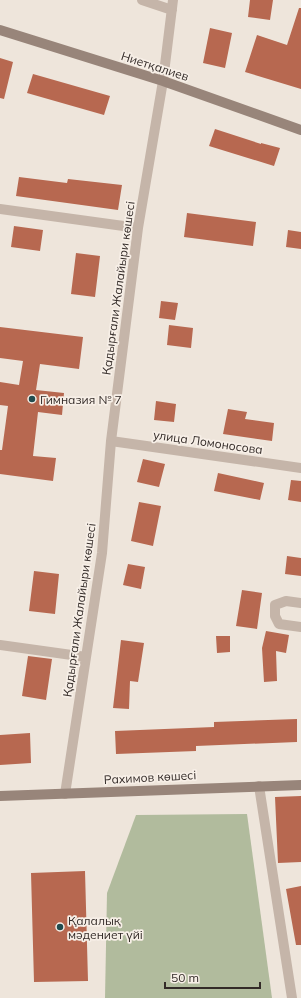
<svg xmlns="http://www.w3.org/2000/svg" width="301" height="998" font-family="Mulish,sans-serif">
	<style>
		.green { fill: #b1bb9d }
		.building { fill: #b76850 }
		.lines { fill: none; stroke-linecap: round; stroke-linejoin: round }
		.street { stroke: #c5b5a9; stroke-width: 10 }
		.secondary { stroke: #98857a; stroke-width: 10 }
		.poi-dot { fill: #224c4f; stroke: #f7efe7; stroke-width: 1.5 }
		.labels { text-anchor: middle; dominant-baseline: central; stroke-width: 3.5; stroke-linejoin: round; paint-order: stroke }
		.street-label { font-size: 12px; fill: #332b28; stroke: #f7efe7 }
		.poi-label { font-size: 12px; fill: #332b28; stroke: #f7efe7; text-anchor: start }
	</style>
	<rect width="100%" height="100%" fill="#eee5db"/>
	<path class="green" d="M 247,814 L 272,998 L 105,998 L 107,893 L 136,815 Z"/>
	<path class="building" d="M 250,0 L 273,0 L 270,20 L 248,17 Z
		M 299,8 L 301,8 L 301,89 L 245,72 L 257,35 L 287,45 Z
		M 210,28 L 232,33 L 225,68 L 203,63 Z
		M 0,58 L 13,62 L 4,99 L 0,98 Z
		M 33,74 L 110,96 L 104,115 L 27,93 Z
		M 215,129 L 261,144 L 261,143 L 280,148 L 274,166 L 209,146 Z
		M 19,177 L 67,183 L 68,179 L 122,185 L 118,210 L 16,196 Z
		M 187,213 L 256,222 L 253,246 L 184,237 Z
		M 14,226 L 43,230 L 40,251 L 11,247 Z
		M 288,230 L 301,232 L 301,249 L 286,247 Z
		M 76,253 L 100,256 L 95,297 L 71,294 Z
		M 161,301 L 178,303 L 175,320 L 159,318 Z
		M 169,325 L 193,328 L 191,348 L 167,345 Z
		M 0,327 L 83,337 L 79,369 L 40,364 L 36,390 L 64,393 L 62,415 L 38,412 L 33,456 L 56,458 L 53,481 L 0,474 L 0,450 L 2,450 L 8,406 L 0,405 L 0,382 L 19,385 L 23,361 L 0,358 Z
		M 156,401 L 176,404 L 174,422 L 154,420 Z
		M 228,409 L 247,412 L 245,419 L 274,423 L 272,441 L 223,434 Z
		M 143,459 L 165,464 L 159,487 L 137,482 Z
		M 218,473 L 264,483 L 260,500 L 214,491 Z
		M 291,480 L 301,481 L 301,502 L 288,500 Z
		M 139,502 L 161,506 L 153,546 L 131,541 Z
		M 287,556 L 301,558 L 301,576 L 285,574 Z
		M 128,564 L 145,567 L 141,589 L 123,585 Z
		M 34,571 L 59,574 L 55,614 L 29,611 Z
		M 242,590 L 262,593 L 257,629 L 236,626 Z
		M 266,631 L 289,635 L 286,653 L 276,651 L 277,681 L 264,682 L 262,648 Z
		M 216,636 L 230,636 L 230,652 L 217,653 Z
		M 121,640 L 144,643 L 138,682 L 130,681 L 129,709 L 113,708 Z
		M 28,656 L 52,659 L 46,700 L 22,696 Z
		M 297,719 L 297,742 L 196,746 L 196,751 L 116,754 L 115,731 L 214,727 L 214,722 Z
		M 30,733 L 31,763 L 0,765 L 0,735 Z
		M 301,796 L 301,862 L 278,863 L 275,797 Z
		M 85,871 L 88,981 L 34,982 L 31,873 Z
		M 301,886 L 301,945 L 296,945 L 286,889 Z"/>
	<g class="lines">
		<path class="street" d="M 142,0 L 172,10
			M 0,209 L 138,228
			M 111,441 L 301,468
			M 301,603 L 286,601 L 275,605 L 275,616 L 279,624 L 301,627
			M 0,645 L 86,657
			M 259,786 L 292,998
			M 65,794 L 102,553 L 111,441 L 138,228 L 163,81 L 173,0"/>
		<path class="secondary" d="M 0,30 L 163,81 L 301,130
			M 0,796 L 301,785"/>
	</g>
	<g class="poi-dot">
		<circle cx="32" cy="399" r="4"/>
		<circle cx="60" cy="927" r="4"/>
	</g>
	<g class="labels">
		<g class="street-label">
			<text transform="translate(155 66) rotate(18)">Ниетқалиев</text>
			<text transform="translate(118 288) rotate(-82)">Қадырғали Жалайыри көшесі</text>
			<text transform="translate(208 442) rotate(8)">улица Ломоносова</text>
			<text transform="translate(79 610) rotate(-82)">Қадырғали Жалайыри көшесі</text>
			<text transform="translate(150 777) rotate(-3)">Рахимов көшесі</text>
		</g>
		<g class="poi-label">
			<text x="40" y="399">Гимназия № 7</text>
			<text x="68" y="920">Қалалық<tspan x="68" dy="14">мәдениет үйі</tspan></text>
		</g>
	</g>
	<path d="M165 982v6h95v-6" fill="none" stroke="#332b28" stroke-width="2"/>
	<text x="171" y="982" font-size="12" fill="#332b28" stroke="#f7efe7" stroke-width="3" paint-order="stroke">50 m</text>
</svg>
